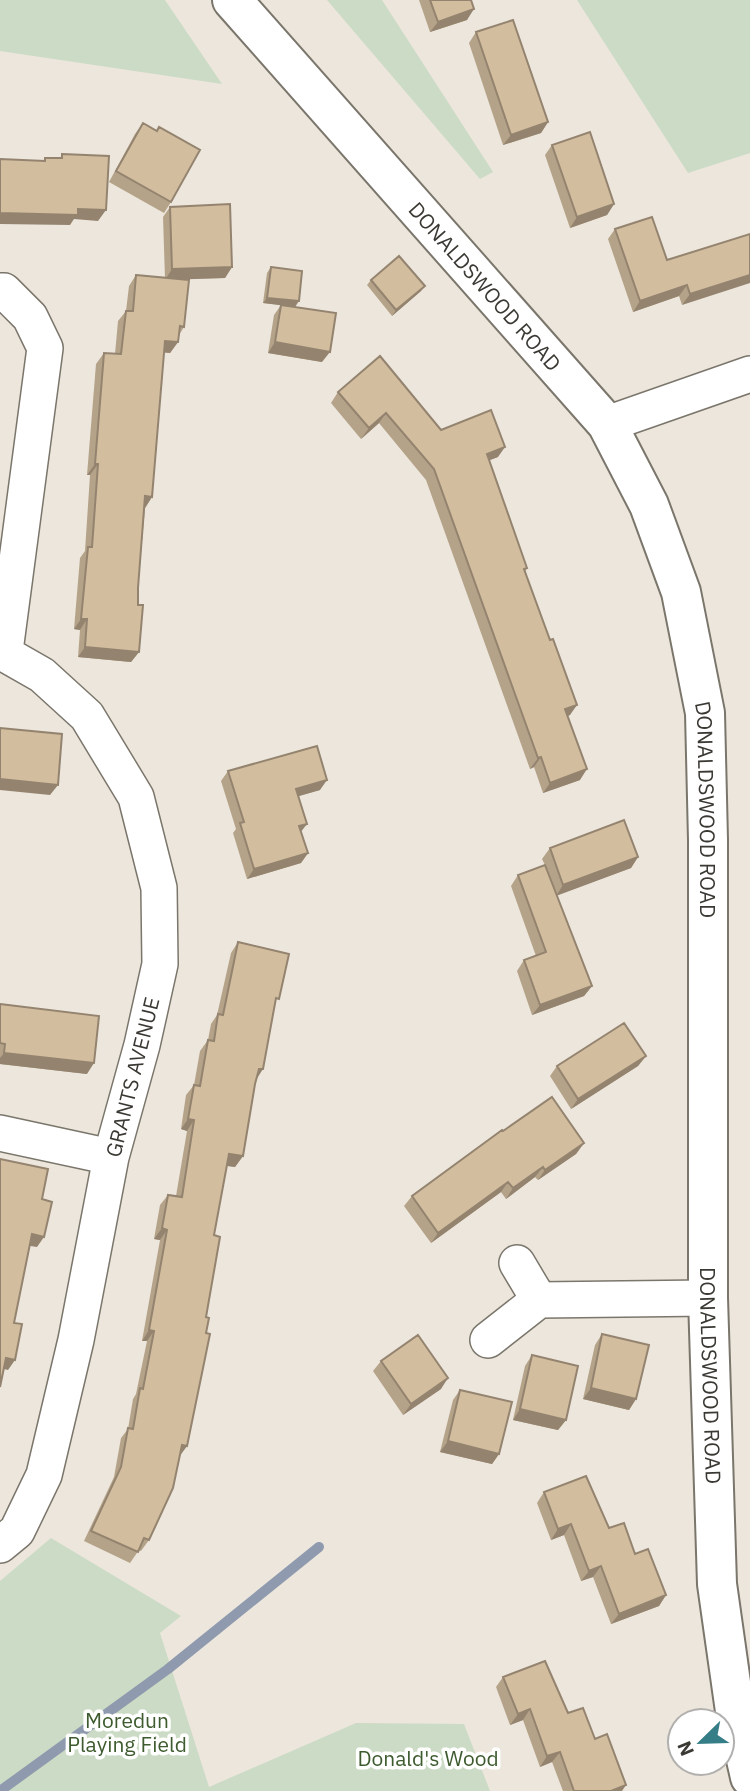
<svg xmlns="http://www.w3.org/2000/svg" width="750" height="1791" font-family="'IBM Plex Sans',sans-serif">
	<style>
		.green { fill: #ccdbc5 }
		.lines { fill: none; stroke-linecap: round; stroke-linejoin: round }
		.stream { stroke: #8f9aae; stroke-width: 10 }
		.minor-casing { stroke: #7b766c; stroke-width: 38 }
		.tertiary-casing { stroke: #7b766c; stroke-width: 42 }
		.minor { stroke: #fff; stroke-width: 35 }
		.tertiary { stroke: #fff; stroke-width: 38 }
		.wall { fill: #b5a389 }
		.shaded-wall { fill: #94846f }
		.building { fill: #d3bd9f; stroke: #94846f; stroke-width: 2 }
		.labels { text-anchor: middle; dominant-baseline: central; stroke-width: 7; stroke-linejoin: round; paint-order: stroke }
		.street-label { font-size: 21px; fill: #3b3934; stroke: #fff }
		.park-label { font-size: 21px; fill: #3d5b2e; stroke: #fff }
	</style>
	<rect width="100%" height="100%" fill="#ece6dc"/>
	<path class="green" d="M 0,0 L 165,0 L 222,84 L 0,51 Z
		M 327,0 L 382,0 L 493,172 L 480,179 Z
		M 577,0 L 750,0 L 750,153 L 688,173 Z
		M 51,1538 L 181,1616 L 160,1633 L 209,1787 L 356,1723 L 464,1724 L 490,1791 L 0,1791 L 0,1581 Z"/>
	<g class="lines">
		<path class="stream" d="M 0,1791 L 168,1669 L 319,1547"/>
		<g class="minor-casing">
			<path id="minor" d="M 0,291 L 4,291 L 30,317 L 45,348 L 5,651
				M 607,424 L 750,374
				M 0,651 L 42,675 L 87,716 L 136,797 L 159,888 L 160,964 L 142,1045 L 111,1157 L 76,1340 L 44,1475 L 17,1531 L 0,1545
				M 0,1133 L 111,1157
				M 517,1263 L 539,1300
				M 488,1340 L 539,1300 L 708,1298"/>
		</g>
		<g class="tertiary-casing">
			<g id="tertiary">
				<path id="s1" d="M 232,0 L 607,424 L 649,505 L 681,592 L 705,713 L 708,840 L 708,1298 L 717,1584 L 735,1711 L 750,1777"/>
			</g>
		</g>
		<use href="#minor" class="minor"/>
		<use href="#tertiary" class="tertiary"/>
	</g>
	<path class="wall" d="M 419,0 L 471,0 L 467,20 L 430,32 Z
		M 476,32 L 548,122 L 541,133 L 503,145 L 469,43 Z
		M 143,123 L 171,202 L 164,213 L 109,182 L 135,134 Z
		M 552,145 L 614,204 L 607,215 L 570,228 L 545,155 Z
		M 170,207 L 232,267 L 225,278 L 177,279 L 184,327 L 179,335 L 178,342 L 170,353 L 164,352 L 152,497 L 145,508 L 138,588 L 139,652 L 131,662 L 78,657 L 80,630 L 74,629 L 80,558 L 85,551 L 90,475 L 87,475 L 96,364 L 104,353 L 115,354 L 118,321 L 126,311 L 129,286 L 136,275 L 165,278 L 163,217 Z
		M 615,229 L 667,260 L 750,234 L 682,305 L 679,296 L 633,312 L 608,239 Z
		M 271,267 L 295,307 L 322,362 L 268,353 L 274,315 L 281,305 L 263,303 L 267,273 Z
		M 371,280 L 421,291 L 392,316 L 367,285 Z
		M 338,392 L 441,430 L 498,457 L 489,460 L 527,568 L 525,572 L 570,715 L 567,716 L 580,780 L 543,793 L 534,767 L 530,769 L 426,480 L 379,423 L 361,439 L 331,403 Z
		M 228,771 L 320,790 L 298,796 L 301,832 L 308,853 L 301,863 L 247,879 L 233,833 L 236,829 L 221,781 Z
		M 550,848 L 638,857 L 631,868 L 557,895 L 592,986 L 584,996 L 532,1015 L 517,971 L 524,960 L 536,956 L 511,886 L 518,875 L 545,865 L 542,859 Z
		M 238,942 L 275,1005 L 256,1080 L 243,1156 L 235,1167 L 227,1166 L 214,1235 L 206,1317 L 187,1446 L 180,1455 L 149,1540 L 141,1551 L 139,1550 L 130,1563 L 84,1541 L 114,1477 L 121,1438 L 128,1429 L 133,1399 L 136,1394 L 147,1341 L 142,1341 L 160,1240 L 154,1239 L 160,1205 L 168,1195 L 176,1196 L 187,1131 L 181,1129 L 186,1095 L 194,1085 L 200,1051 L 208,1040 L 211,1024 L 217,1015 L 231,953 Z
		M 0,1004 L 87,1074 L 0,1064 Z
		M 646,1056 L 638,1066 L 571,1109 L 550,1076 L 557,1066 Z
		M 503,1131 L 584,1143 L 576,1154 L 538,1180 L 535,1177 L 506,1199 L 501,1192 L 431,1243 L 404,1206 L 412,1196 Z
		M 602,1334 L 636,1399 L 629,1410 L 583,1399 L 595,1345 Z
		M 532,1355 L 566,1420 L 558,1430 L 513,1420 L 525,1366 Z
		M 381,1361 L 441,1389 L 403,1415 L 373,1371 Z
		M 460,1390 L 499,1454 L 492,1464 L 440,1452 L 453,1400 Z
		M 544,1492 L 609,1528 L 635,1554 L 666,1595 L 659,1606 L 611,1624 L 593,1577 L 581,1581 L 564,1535 L 551,1540 L 537,1503 Z
		M 503,1677 L 568,1713 L 595,1739 L 622,1791 L 563,1791 L 552,1762 L 540,1767 L 523,1720 L 510,1725 L 496,1687 Z"/>
	<path class="shaded-wall" d="M 474,9 L 467,20 L 430,32 L 438,22 Z
		M 548,122 L 541,133 L 503,145 L 511,135 Z
		M 614,204 L 607,215 L 570,228 L 577,217 Z
		M 78,209 L 106,210 L 98,221 L 74,219 L 70,225 L 0,224 L 0,213 Z
		M 232,267 L 225,278 L 165,280 L 172,269 Z
		M 750,275 L 750,283 L 682,305 L 690,294 Z
		M 687,285 L 679,296 L 633,312 L 640,301 Z
		M 425,286 L 421,291 L 392,316 L 396,310 Z
		M 267,298 L 299,301 L 295,307 L 263,303 Z
		M 165,341 L 178,342 L 170,353 L 158,352 Z
		M 275,342 L 330,352 L 322,362 L 268,353 Z
		M 386,413 L 379,423 L 361,439 L 369,428 Z
		M 505,447 L 498,457 L 480,464 L 487,454 Z
		M 95,464 L 98,464 L 90,475 L 87,475 Z
		M 145,496 L 152,497 L 145,508 Z
		M 81,619 L 87,619 L 80,630 L 74,629 Z
		M 85,647 L 139,652 L 131,662 L 78,657 Z
		M 577,705 L 570,715 L 558,720 L 565,709 Z
		M 541,757 L 534,767 L 530,769 L 538,758 Z
		M 587,769 L 580,780 L 543,793 L 550,783 Z
		M 0,779 L 58,785 L 50,795 L 0,790 Z
		M 327,780 L 320,790 L 289,799 L 296,789 Z
		M 307,824 L 300,833 L 299,826 Z
		M 308,853 L 301,863 L 247,879 L 254,869 Z
		M 638,857 L 631,868 L 556,896 L 563,885 Z
		M 592,986 L 584,996 L 532,1015 L 540,1005 Z
		M 4,1053 L 94,1063 L 87,1074 L 0,1064 L 0,1058 Z
		M 646,1056 L 638,1066 L 571,1109 L 578,1099 Z
		M 259,1069 L 263,1069 L 256,1080 Z
		M 188,1119 L 194,1120 L 187,1131 L 181,1129 Z
		M 584,1143 L 576,1154 L 538,1180 L 545,1170 Z
		M 229,1154 L 243,1156 L 235,1167 L 221,1165 Z
		M 543,1167 L 535,1177 L 506,1199 L 513,1188 Z
		M 508,1182 L 501,1192 L 431,1243 L 438,1233 Z
		M 162,1228 L 167,1230 L 160,1240 L 154,1239 Z
		M 32,1234 L 44,1237 L 37,1247 L 24,1245 Z
		M 149,1330 L 154,1331 L 147,1341 L 142,1341 Z
		M 6,1358 L 15,1360 L 8,1370 L 0,1368 Z
		M 448,1378 L 441,1389 L 403,1415 L 411,1404 Z
		M 591,1388 L 636,1399 L 629,1410 L 583,1399 Z
		M 520,1409 L 566,1420 L 558,1430 L 513,1420 Z
		M 448,1441 L 499,1454 L 492,1464 L 440,1452 Z
		M 182,1445 L 187,1446 L 179,1457 Z
		M 571,1524 L 564,1535 L 551,1540 L 558,1529 Z
		M 601,1566 L 593,1577 L 581,1581 L 589,1571 Z
		M 666,1595 L 659,1606 L 611,1624 L 619,1614 Z
		M 530,1709 L 523,1720 L 510,1725 L 518,1714 Z
		M 560,1752 L 552,1762 L 540,1767 L 547,1756 Z
		M 626,1785 L 622,1791 L 611,1791 Z"/>
	<path class="building" d="M 430,0 L 471,0 L 474,9 L 438,22 Z
		M 513,20 L 548,122 L 511,135 L 476,32 Z
		M 143,123 L 157,131 L 159,127 L 200,150 L 171,202 L 116,171 Z
		M 590,132 L 614,204 L 577,217 L 552,145 Z
		M 62,154 L 109,156 L 106,210 L 78,209 L 78,215 L 0,213 L 0,159 L 45,161 L 45,158 L 62,158 Z
		M 230,204 L 232,267 L 172,269 L 170,207 Z
		M 652,217 L 667,260 L 750,234 L 750,275 L 690,294 L 687,285 L 640,301 L 615,229 Z
		M 399,256 L 425,286 L 396,310 L 371,280 Z
		M 271,267 L 302,271 L 299,301 L 267,298 Z
		M 136,275 L 189,280 L 184,327 L 180,326 L 178,342 L 165,341 L 152,497 L 145,496 L 138,588 L 138,605 L 143,605 L 139,652 L 85,647 L 87,619 L 81,619 L 88,547 L 92,547 L 98,464 L 95,464 L 104,353 L 121,354 L 126,311 L 133,311 Z
		M 281,305 L 336,313 L 330,352 L 275,342 Z
		M 380,356 L 441,430 L 491,410 L 505,447 L 487,454 L 527,568 L 524,569 L 550,640 L 553,639 L 577,705 L 565,709 L 587,769 L 550,783 L 541,757 L 538,758 L 434,469 L 386,413 L 369,428 L 338,392 Z
		M 0,728 L 62,734 L 58,785 L 0,779 Z
		M 317,746 L 327,780 L 296,789 L 307,824 L 299,826 L 308,853 L 254,869 L 240,823 L 244,822 L 228,771 Z
		M 624,820 L 638,857 L 563,885 L 550,848 Z
		M 545,865 L 592,986 L 540,1005 L 524,960 L 546,952 L 518,875 Z
		M 238,942 L 289,954 L 279,999 L 276,998 L 263,1069 L 259,1069 L 255,1084 L 243,1156 L 229,1154 L 214,1235 L 220,1237 L 206,1317 L 209,1318 L 206,1333 L 210,1334 L 187,1446 L 182,1445 L 173,1488 L 149,1540 L 144,1538 L 138,1552 L 91,1531 L 121,1467 L 128,1428 L 133,1429 L 140,1388 L 143,1389 L 154,1331 L 149,1330 L 167,1230 L 162,1228 L 168,1195 L 182,1197 L 194,1120 L 188,1119 L 194,1085 L 200,1086 L 208,1040 L 214,1041 L 218,1014 L 223,1015 Z
		M 0,1004 L 99,1016 L 94,1063 L 4,1053 L 5,1044 L 0,1043 Z
		M 624,1023 L 646,1056 L 578,1099 L 557,1066 Z
		M 552,1097 L 584,1143 L 545,1170 L 543,1167 L 513,1188 L 508,1182 L 438,1233 L 412,1196 L 502,1130 L 503,1131 Z
		M 0,1159 L 48,1169 L 42,1199 L 52,1202 L 44,1237 L 32,1234 L 14,1323 L 22,1324 L 15,1360 L 6,1358 L 0,1387 Z
		M 602,1334 L 649,1345 L 636,1399 L 591,1388 Z
		M 418,1335 L 448,1378 L 411,1404 L 381,1361 Z
		M 532,1355 L 578,1366 L 566,1420 L 520,1409 Z
		M 460,1390 L 512,1402 L 499,1454 L 448,1441 Z
		M 586,1476 L 609,1528 L 624,1523 L 635,1554 L 648,1549 L 666,1595 L 619,1614 L 601,1566 L 589,1571 L 571,1524 L 558,1529 L 544,1492 Z
		M 545,1661 L 568,1713 L 583,1708 L 595,1739 L 607,1734 L 626,1785 L 611,1791 L 574,1791 L 560,1752 L 547,1756 L 530,1709 L 518,1714 L 503,1677 Z"/>
	<g class="labels">
		<g class="street-label">
			<text stroke="none"><textPath href="#s1" startOffset="382">DONALDSWOOD ROAD</textPath></text>
			<text stroke="none"><textPath href="#s1" startOffset="970">DONALDSWOOD ROAD</textPath></text>
			<text transform="translate(132 1077) rotate(-76)">GRANTS AVENUE</text>
			<text stroke="none"><textPath href="#s1" startOffset="1536">DONALDSWOOD ROAD</textPath></text>
		</g>
		<g class="park-label">
			<text x="127" y="1720">Moredun<tspan x="127" dy="24">Playing Field</tspan></text>
			<text x="428" y="1758">Donald's Wood</text>
		</g>
	</g>
	<g transform="translate(701 1742) rotate(247)"><circle r="33" fill="#ffffff" stroke="#b1b0ae" stroke-width="2"/>
	<path d="M0-5L12 26L0 18L-12 26Z" fill="#367e87"/>
	<text y="-10" font-size="19" font-weight="bold" text-anchor="middle" fill="#3b3934">N</text>
	</g>
</svg>
